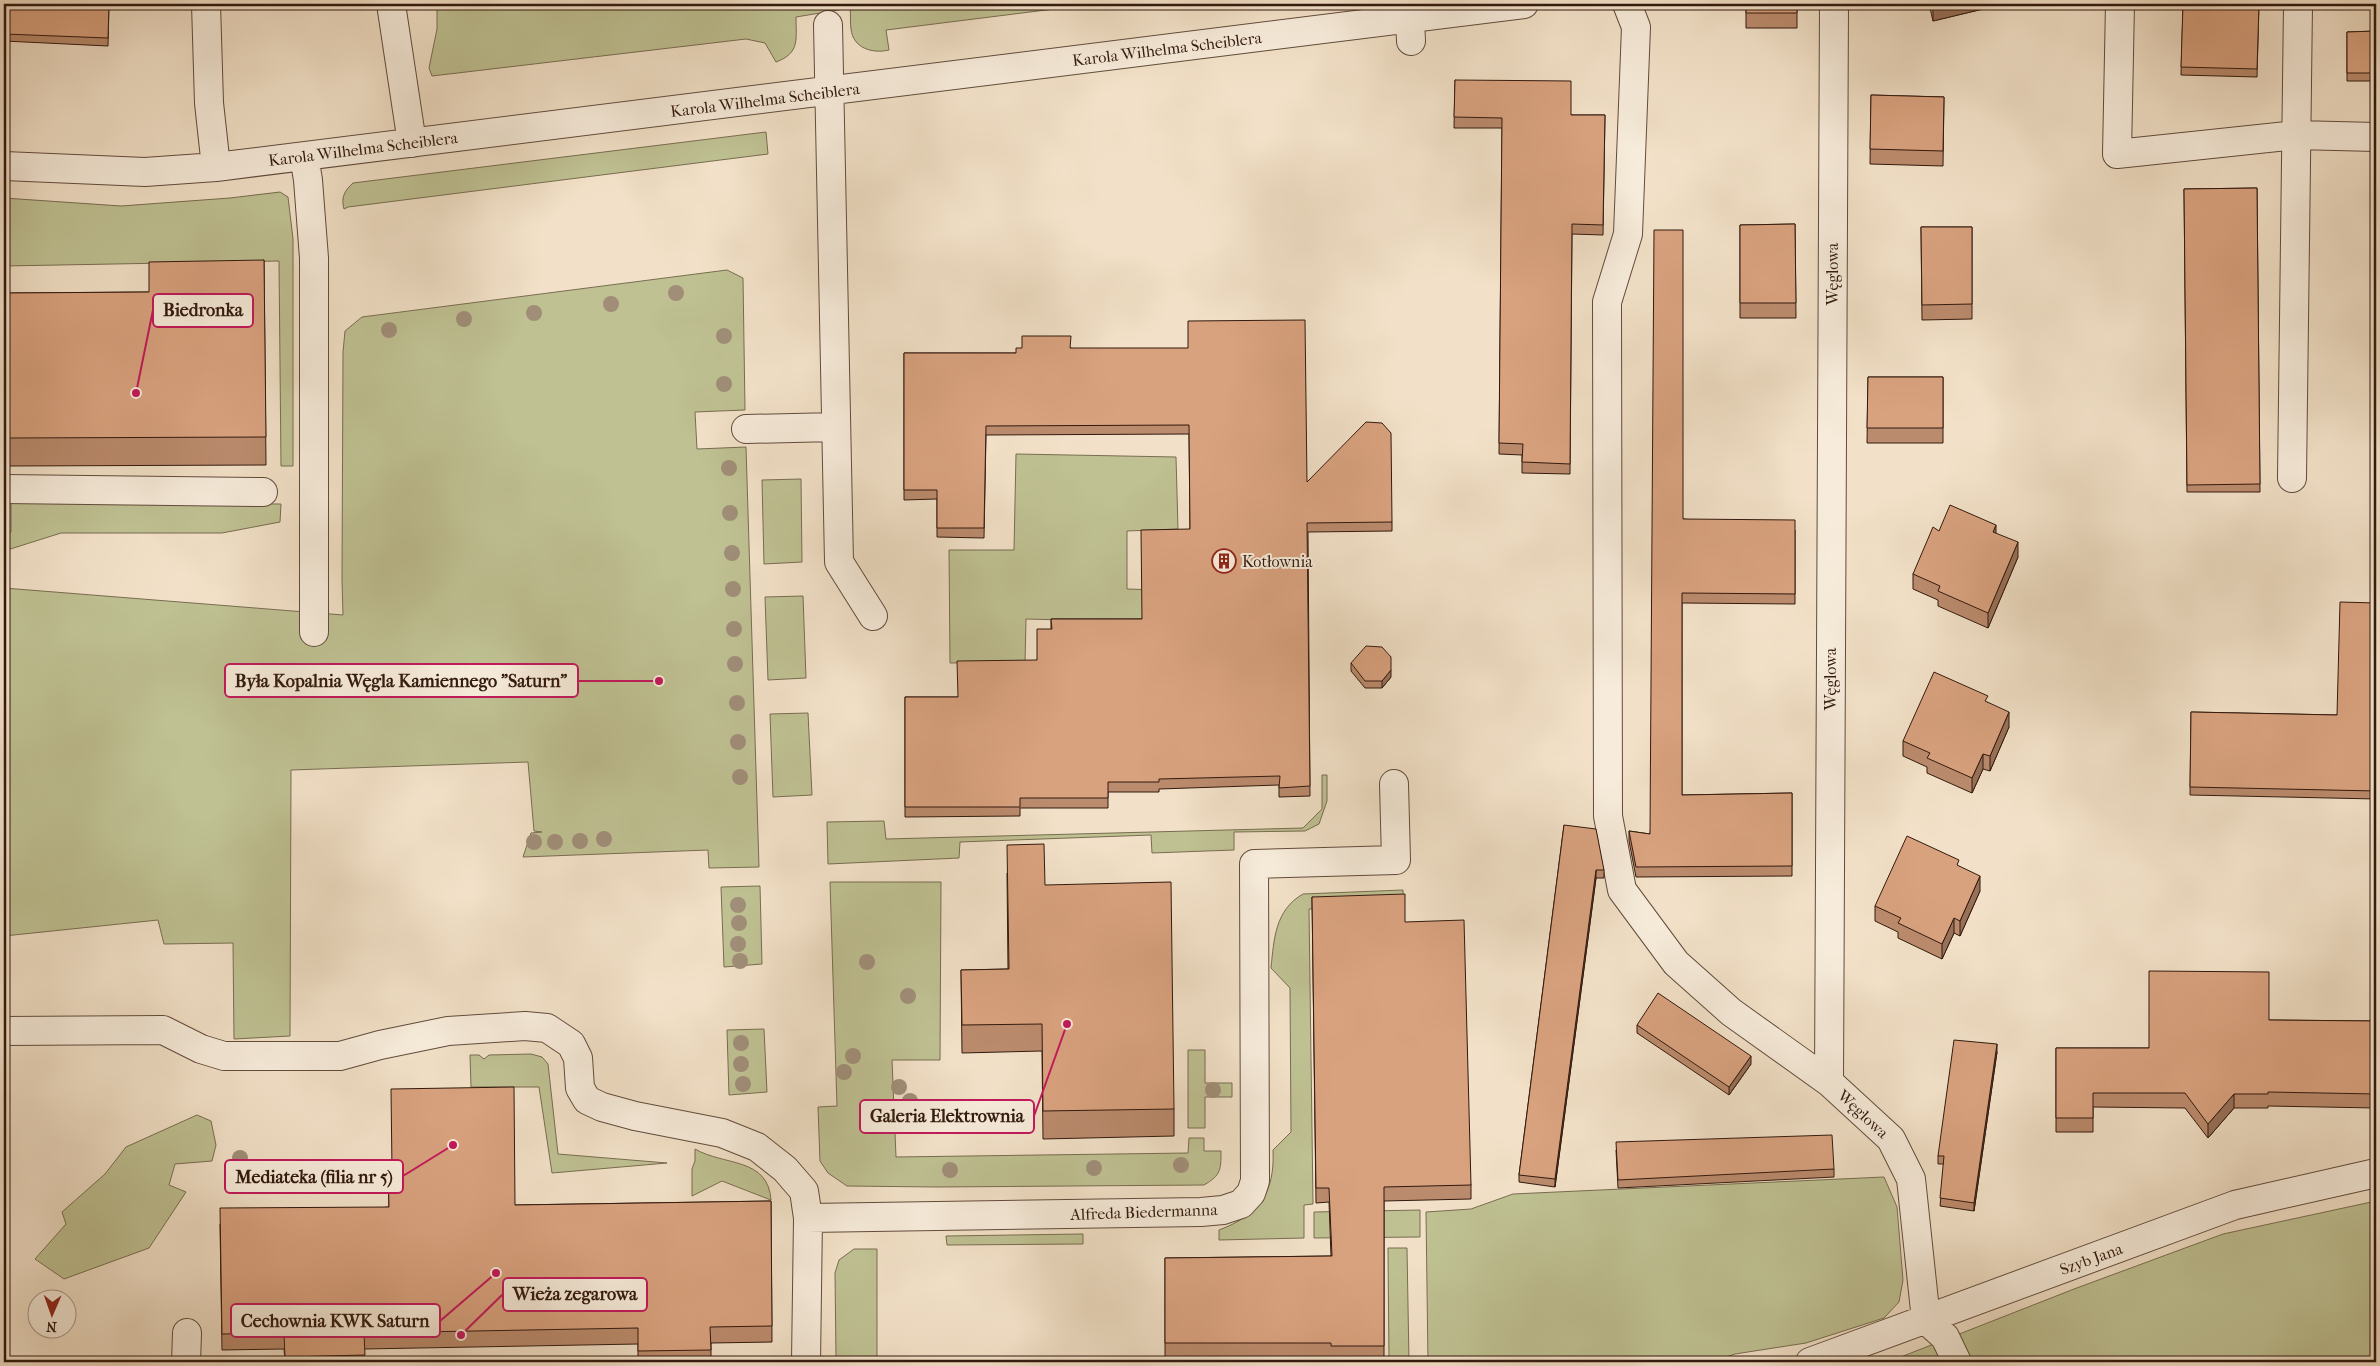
<svg xmlns="http://www.w3.org/2000/svg" width="2380" height="1366" font-family="'IM FELL French Canon',serif">
	<style>
		.green { fill: #bfc193; stroke: #786d50 }
		.lines { fill: none; stroke-linecap: round; stroke-linejoin: round }
		.minor-casing { stroke: #624b3c; stroke-width: 30 }
		.minor { stroke: #f7ecdb; stroke-width: 28 }
		.tree { fill: #a08e78 }
		.wall { fill: #bb8b6d; stroke: #32190e }
		.shaded-wall { fill: #987159; stroke: #32190e }
		.building { fill: #d9a27f; stroke: #32190e }
		.labels { text-anchor: middle; dominant-baseline: central; stroke-width: 4; stroke-linejoin: round; paint-order: stroke }
		.street-label { font-size: 16px; fill: #32190e; stroke: #f7ecdb }
		.poi-label { font-size: 16px; fill: #32190e; stroke: #f7ecdb; text-anchor: start }
		.leader { fill: none; stroke: #c2185b; stroke-width: 2 }
		.callout-dot { fill: #c2185b; stroke: #f7ecdb; stroke-width: 2 }
		.callout { fill: #f7ecdb; stroke: #c2185b; stroke-width: 2 }
		.callout-label { font-size: 18px; text-anchor: middle; font-weight: bold; fill: #32190e }
	</style>
	<rect width="100%" height="100%" fill="#f2e1c8"/>
	<filter id="stains"><feTurbulence type="fractalNoise" baseFrequency=".004" numOctaves="4"/><feColorMatrix values="0 0 0 0 .2 0 0 0 0 .09 0 0 0 0 .02 0 0 0 .5 -.17"/></filter>
	<radialGradient id="worn" r=".72"><stop offset=".6" stop-color="#630" stop-opacity="0"/><stop offset="1" stop-color="#630" stop-opacity=".3"/></radialGradient>
	<path class="green" d="M 439,4 L 1094,4 L 886,30 L 889,50 C 872,54 853,48 851,29 C 850,23 851,15 850,8 L 796,17 C 796,40 800,53 776,62 L 765,43 L 746,39 L 432,76 L 429,68 L 437,29 L 437,7 Z
		M 766,132 L 768,154 L 348,207 L 344,209 C 341,198 344,191 353,183 Z
		M 280,192 L 288,197 L 293,239 L 293,466 L 281,466 L 279,261 L 4,266 L 4,198 L 121,206 L 230,198 Z
		M 727,270 L 743,278 L 745,410 L 695,412 L 697,449 L 746,447 L 759,867 L 709,868 L 708,850 L 523,857 L 531,833 L 542,832 L 534,831 L 528,762 L 291,770 L 290,1036 L 234,1039 L 233,943 L 164,944 L 158,920 L 4,936 L 4,588 L 343,615 L 342,580 L 343,352 L 345,331 L 362,317 Z
		M 1016,454 L 1176,457 L 1178,529 L 1127,531 L 1127,589 L 1188,591 L 1144,622 L 1026,619 L 1025,662 L 950,663 L 949,550 L 1014,550 Z
		M 801,479 L 802,562 L 764,564 L 762,480 Z
		M 11,503 L 281,504 L 280,522 L 222,533 L 61,533 L 4,551 L 4,532 L 11,532 Z
		M 803,596 L 806,678 L 768,680 L 765,597 Z
		M 808,713 L 812,795 L 773,797 L 770,714 Z
		M 1322,775 L 1327,775 L 1327,801 L 1319,824 L 1305,831 L 1234,832 L 1234,850 L 1152,853 L 1151,835 L 960,842 L 959,858 L 828,864 L 827,822 L 884,821 L 886,839 L 1303,828 L 1322,809 Z
		M 830,882 L 941,882 L 940,1060 L 892,1060 L 896,1157 L 1188,1153 L 1189,1138 L 1204,1138 L 1204,1151 L 1221,1151 C 1221,1170 1221,1175 1204,1185 L 936,1187 L 847,1186 L 828,1173 L 820,1161 L 818,1107 L 837,1106 Z
		M 760,886 L 762,964 L 724,967 L 721,887 Z
		M 1403,890 L 1403,906 L 1309,909 L 1313,1204 L 1304,1205 L 1304,1238 L 1219,1240 L 1219,1230 C 1259,1215 1275,1193 1273,1150 L 1291,1132 L 1290,988 L 1271,968 C 1274,939 1275,910 1303,894 Z
		M 764,1029 L 767,1092 L 729,1095 L 727,1030 Z
		M 1188,1050 L 1205,1050 L 1205,1083 L 1232,1083 L 1232,1097 L 1205,1097 L 1205,1128 L 1188,1128 Z
		M 531,1054 L 542,1057 L 548,1064 L 558,1154 L 667,1163 L 552,1173 L 539,1087 L 471,1087 L 470,1055 L 479,1055 L 484,1059 L 489,1055 Z
		M 197,1115 L 211,1121 L 216,1145 L 212,1161 L 175,1164 L 169,1185 L 186,1192 L 149,1248 L 64,1279 L 35,1259 L 66,1224 L 62,1212 L 105,1174 L 126,1147 Z
		M 695,1149 C 724,1166 768,1157 771,1200 L 722,1181 L 692,1196 L 692,1169 L 695,1161 Z
		M 1884,1177 L 1897,1207 L 1903,1280 L 1899,1302 L 1884,1318 L 1806,1343 L 1735,1354 L 1712,1362 L 1428,1362 L 1426,1212 L 1471,1209 L 1513,1194 Z
		M 2376,1201 L 2376,1362 L 1888,1362 L 2074,1289 L 2223,1234 Z
		M 1420,1210 L 1420,1237 L 1314,1238 L 1314,1212 Z
		M 1083,1234 L 1083,1244 L 947,1245 L 946,1236 Z
		M 1388,1248 L 1407,1248 L 1409,1362 L 1389,1362 Z
		M 854,1249 L 877,1249 L 877,1358 L 1165,1358 L 1165,1362 L 838,1362 L 836,1357 L 835,1273 L 839,1260 Z"/>
	<g class="lines">
		<g class="minor-casing">
			<path id="minor" d="M 206,4 L 209,103 L 216,167
				M 391,4 L 412,143
				M 1627,4 L 1636,27 L 1628,234 L 1607,302 L 1608,816 L 1622,890 L 1676,963 L 1731,1012 L 1829,1082
				M 1834,4 L 1829,1082 L 1891,1139 L 1911,1179 L 1926,1320 L 1945,1337 L 1957,1362
				M 2120,4 L 2117,154 L 2296,135 L 2376,137
				M 1410,19 L 1411,41
				M 828,25 L 839,562 L 873,616
				M 304,156 L 308,180 L 314,258 L 314,632
				M 4,166 L 145,172 L 216,167 L 1524,4
				M 746,429 L 835,427
				M 2292,478 L 2298,4
				M 4,489 L 263,492
				M 4,1031 L 163,1030 L 201,1049 L 224,1056 L 340,1056 L 380,1045 L 448,1031 L 525,1026 L 547,1028 L 571,1044 L 578,1058 L 580,1088 L 587,1100 L 602,1107 L 635,1116 L 722,1133 L 757,1147 L 785,1169 L 804,1191 L 808,1218
				M 186,1362 L 187,1333
				M 806,1362 L 808,1218 L 1201,1212 L 1223,1210 L 1241,1204 L 1251,1193 L 1255,1181 L 1254,864 L 1396,860 L 1394,784
				M 1810,1362 L 2235,1205 L 2376,1173"/>
		</g>
		<use href="#minor" class="minor"/>
	</g>
	<g class="tree">
		<circle cx="676" cy="293" r="8"/>
		<circle cx="611" cy="304" r="8"/>
		<circle cx="534" cy="313" r="8"/>
		<circle cx="464" cy="319" r="8"/>
		<circle cx="389" cy="330" r="8"/>
		<circle cx="724" cy="336" r="8"/>
		<circle cx="724" cy="384" r="8"/>
		<circle cx="729" cy="468" r="8"/>
		<circle cx="730" cy="513" r="8"/>
		<circle cx="732" cy="553" r="8"/>
		<circle cx="733" cy="589" r="8"/>
		<circle cx="734" cy="629" r="8"/>
		<circle cx="735" cy="664" r="8"/>
		<circle cx="737" cy="703" r="8"/>
		<circle cx="738" cy="742" r="8"/>
		<circle cx="740" cy="777" r="8"/>
		<circle cx="604" cy="839" r="8"/>
		<circle cx="580" cy="841" r="8"/>
		<circle cx="534" cy="842" r="8"/>
		<circle cx="555" cy="842" r="8"/>
		<circle cx="738" cy="905" r="8"/>
		<circle cx="739" cy="923" r="8"/>
		<circle cx="738" cy="944" r="8"/>
		<circle cx="740" cy="961" r="8"/>
		<circle cx="867" cy="962" r="8"/>
		<circle cx="908" cy="996" r="8"/>
		<circle cx="741" cy="1043" r="8"/>
		<circle cx="853" cy="1056" r="8"/>
		<circle cx="741" cy="1064" r="8"/>
		<circle cx="844" cy="1072" r="8"/>
		<circle cx="743" cy="1084" r="8"/>
		<circle cx="899" cy="1087" r="8"/>
		<circle cx="1213" cy="1090" r="8"/>
		<circle cx="910" cy="1101" r="8"/>
		<circle cx="240" cy="1158" r="8"/>
		<circle cx="1181" cy="1165" r="8"/>
		<circle cx="1094" cy="1168" r="8"/>
		<circle cx="950" cy="1170" r="8"/>
	</g>
	<path class="wall" d="M 4,4 L 109,4 L 108,46 L 4,41 Z
		M 1746,4 L 1797,4 L 1797,28 L 1746,28 Z
		M 1929,4 L 1989,4 L 1983,5 L 1983,9 L 1933,21 Z
		M 2183,4 L 2259,4 L 2257,77 L 2181,75 Z
		M 2376,31 L 2376,81 L 2347,81 L 2347,32 Z
		M 1455,80 L 1571,115 L 1605,115 L 1603,235 L 1572,234 L 1570,474 L 1522,473 L 1522,455 L 1499,454 L 1502,128 L 1454,128 Z
		M 1871,95 L 1944,97 L 1943,166 L 1870,164 Z
		M 2257,188 L 2260,492 L 2187,492 L 2184,189 Z
		M 1795,224 L 1796,318 L 1740,318 L 1740,225 Z
		M 1921,227 L 1972,227 L 1972,319 L 1922,320 Z
		M 264,260 L 266,465 L 8,466 L 7,293 L 149,292 Z
		M 1071,348 L 1307,482 L 1392,522 L 1392,531 L 1308,532 L 1310,796 L 1279,797 L 1279,785 L 1159,789 L 1159,792 L 1108,792 L 1108,808 L 1020,808 L 1020,816 L 905,817 L 905,697 L 958,697 L 1037,660 L 1051,629 L 1051,619 L 1142,619 L 1190,529 L 1189,434 L 986,435 L 984,538 L 937,537 L 937,499 L 904,500 L 904,353 L 1016,353 Z
		M 1868,377 L 1943,377 L 1943,443 L 1867,443 Z
		M 1683,519 L 1795,530 L 1795,604 L 1682,603 L 1682,795 L 1792,793 L 1792,876 L 1636,877 L 1629,841 L 1629,831 L 1650,834 Z
		M 1939,531 L 1996,533 L 2018,557 L 1988,628 L 1938,606 L 1938,600 L 1913,589 L 1913,574 Z
		M 2376,603 L 2376,799 L 2190,795 L 2191,712 L 2337,715 Z
		M 1351,663 L 1391,677 L 1382,688 L 1365,688 L 1351,671 Z
		M 1988,702 L 2009,727 L 1990,771 L 1983,769 L 1972,793 L 1927,773 L 1927,767 L 1903,756 L 1903,741 Z
		M 1564,825 L 1604,870 L 1604,878 L 1596,878 L 1555,1187 L 1519,1182 L 1519,1175 Z
		M 1959,866 L 1980,891 L 1960,936 L 1954,933 L 1942,959 L 1898,938 L 1898,932 L 1875,921 L 1875,906 Z
		M 1007,873 L 1045,885 L 1174,1109 L 1174,1136 L 1043,1139 L 1042,1051 L 962,1053 L 961,970 L 1008,969 Z
		M 1312,897 L 1405,922 L 1471,1185 L 1471,1199 L 1384,1201 L 1384,1360 L 1331,1360 L 1331,1357 L 1165,1358 L 1165,1258 L 1331,1256 L 1329,1202 L 1316,1203 Z
		M 2269,1020 L 2376,1021 L 2376,1108 L 2268,1106 L 2268,1108 L 2234,1108 L 2208,1138 L 2185,1108 L 2093,1107 L 2093,1132 L 2056,1132 L 2056,1048 L 2149,1048 Z
		M 1637,1025 L 1751,1064 L 1729,1095 L 1637,1033 Z
		M 1997,1052 L 1974,1211 L 1940,1206 L 1944,1164 L 1938,1164 L 1938,1156 Z
		M 1616,1150 L 1834,1169 L 1834,1177 L 1618,1188 Z
		M 388,1170 L 515,1205 L 771,1201 L 772,1342 L 711,1343 L 711,1362 L 638,1362 L 638,1344 L 364,1349 L 365,1362 L 285,1362 L 284,1349 L 222,1350 L 220,1224 L 389,1207 Z"/>
	<path class="shaded-wall" d="M 1943,4 L 1989,4 L 1983,5 L 1983,9 L 1933,21 L 1933,6 Z
		M 1996,525 L 1996,540 L 1993,532 Z
		M 2018,542 L 2018,557 L 1988,628 L 1988,613 Z
		M 1391,670 L 1391,677 L 1382,688 L 1382,681 Z
		M 2009,712 L 2009,727 L 1990,771 L 1990,756 Z
		M 1983,754 L 1983,769 L 1972,793 L 1972,778 Z
		M 1596,870 L 1596,878 L 1555,1187 L 1555,1179 Z
		M 1980,876 L 1980,891 L 1960,936 L 1960,921 Z
		M 1954,918 L 1954,933 L 1942,959 L 1942,944 Z
		M 1997,1044 L 1997,1052 L 1974,1211 L 1974,1203 Z
		M 1751,1056 L 1751,1064 L 1729,1095 L 1729,1087 Z
		M 2234,1094 L 2234,1108 L 2208,1138 L 2208,1124 Z"/>
	<path class="building" d="M 4,4 L 109,4 L 108,38 L 4,34 Z
		M 1746,4 L 1797,4 L 1797,13 L 1746,13 Z
		M 1933,4 L 1943,4 L 1933,6 Z
		M 2183,4 L 2259,4 L 2257,69 L 2181,67 Z
		M 2376,31 L 2376,73 L 2347,73 L 2347,32 Z
		M 1455,80 L 1571,81 L 1571,115 L 1605,115 L 1603,225 L 1572,224 L 1570,464 L 1522,462 L 1523,444 L 1499,443 L 1502,118 L 1454,117 Z
		M 1871,95 L 1944,97 L 1943,151 L 1870,149 Z
		M 2257,188 L 2260,484 L 2187,485 L 2184,189 Z
		M 1795,224 L 1796,303 L 1740,303 L 1740,225 Z
		M 1921,227 L 1972,227 L 1972,304 L 1922,305 Z
		M 1654,230 L 1683,230 L 1683,519 L 1795,520 L 1795,594 L 1682,593 L 1682,795 L 1792,793 L 1792,866 L 1636,867 L 1629,831 L 1650,834 Z
		M 264,260 L 266,437 L 8,438 L 7,293 L 149,292 L 149,262 Z
		M 1305,320 L 1307,482 L 1366,422 L 1382,423 L 1391,433 L 1392,522 L 1307,523 L 1310,786 L 1279,788 L 1280,776 L 1159,779 L 1159,782 L 1108,782 L 1108,798 L 1020,798 L 1020,807 L 905,807 L 905,697 L 958,697 L 957,661 L 1037,660 L 1037,629 L 1052,629 L 1051,619 L 1142,619 L 1141,530 L 1190,529 L 1189,425 L 986,426 L 984,528 L 937,528 L 937,490 L 904,490 L 904,353 L 1016,353 L 1016,348 L 1022,348 L 1022,336 L 1071,336 L 1070,348 L 1188,348 L 1188,321 Z
		M 1868,377 L 1943,377 L 1943,428 L 1867,428 Z
		M 1950,505 L 1996,525 L 1993,532 L 2018,542 L 1988,613 L 1938,591 L 1940,586 L 1913,574 L 1933,527 L 1939,531 Z
		M 2340,602 L 2376,603 L 2376,791 L 2190,787 L 2191,712 L 2337,715 Z
		M 1366,646 L 1382,647 L 1391,657 L 1391,670 L 1382,681 L 1365,681 L 1351,663 Z
		M 1934,672 L 1988,696 L 1985,701 L 2009,712 L 1990,756 L 1983,754 L 1972,778 L 1927,758 L 1930,753 L 1903,741 Z
		M 1564,825 L 1596,829 L 1604,870 L 1596,870 L 1555,1179 L 1519,1175 Z
		M 1907,836 L 1959,860 L 1957,865 L 1980,876 L 1960,921 L 1954,918 L 1942,944 L 1898,923 L 1901,918 L 1875,906 Z
		M 1044,844 L 1045,885 L 1171,882 L 1174,1109 L 1043,1111 L 1042,1024 L 962,1025 L 961,970 L 1009,969 L 1007,845 Z
		M 1405,894 L 1405,922 L 1464,920 L 1471,1185 L 1384,1187 L 1384,1346 L 1331,1346 L 1331,1343 L 1165,1343 L 1165,1258 L 1332,1256 L 1329,1188 L 1316,1188 L 1312,897 Z
		M 2149,971 L 2269,972 L 2269,1020 L 2376,1021 L 2376,1094 L 2268,1092 L 2268,1094 L 2234,1094 L 2208,1124 L 2185,1093 L 2093,1093 L 2093,1118 L 2056,1118 L 2056,1048 L 2149,1048 Z
		M 1658,993 L 1751,1056 L 1729,1087 L 1637,1025 Z
		M 1954,1040 L 1997,1044 L 1974,1203 L 1940,1198 L 1944,1156 L 1938,1156 Z
		M 514,1087 L 515,1205 L 771,1201 L 772,1326 L 710,1327 L 711,1350 L 638,1351 L 638,1328 L 364,1333 L 365,1355 L 285,1357 L 284,1333 L 222,1334 L 220,1208 L 389,1207 L 388,1170 L 392,1170 L 391,1089 Z
		M 1832,1135 L 1834,1169 L 1618,1180 L 1616,1142 Z"/>
	<defs>
		<g id="building-ring" transform="scale(1.25)"><circle r="9.5" fill="#f7ecdb" stroke="#8f2418" stroke-width="1.5"/><path d="M-4-6H4V6H1V3H-1V6H-4ZM-2.5-4.3h1.7v1.8h-1.7ZM.8-4.3h1.7v1.8H.8ZM-2.5-1h1.7V.8h-1.7ZM.8-1h1.7V.8H.8Z" fill="#8f2418"/></g>
	</defs>
	<g fill-rule="evenodd">
		<use href="#building-ring" x="1224" y="561"/>
	</g>
	<g class="labels">
		<g class="street-label">
			<text transform="translate(1167 49) rotate(-7)">Karola Wilhelma Scheiblera</text>
			<text transform="translate(765 100) rotate(-7)">Karola Wilhelma Scheiblera</text>
			<text transform="translate(363 149) rotate(-7)">Karola Wilhelma Scheiblera</text>
			<text transform="translate(1832 274) rotate(-90)">Węglowa</text>
			<text transform="translate(1830 679) rotate(-90)">Węglowa</text>
			<text transform="translate(1863 1114) rotate(43)">Węglowa</text>
			<text transform="translate(1144 1212) rotate(-2)">Alfreda Biedermanna</text>
			<text transform="translate(2091 1259) rotate(-20)">Szyb Jana</text>
		</g>
		<g class="poi-label">
			<text x="1242" y="561">Kotłownia</text>
		</g>
	</g>
	<path class="leader" d="M136 393L153 310M659 681L578 681M1067 1024L1034 1116M453 1145L403 1176M461 1335L503 1294M496 1273L440 1321"/>
	<g class="callout-dot">
		<circle cx="136" cy="393" r="5"/>
		<circle cx="659" cy="681" r="5"/>
		<circle cx="1067" cy="1024" r="5"/>
		<circle cx="453" cy="1145" r="5"/>
		<circle cx="461" cy="1335" r="5"/>
		<circle cx="496" cy="1273" r="5"/>
	</g>
	<g class="callout">
		<rect x="153" y="294" width="100" height="33" rx="5"/>
		<rect x="225" y="664" width="353" height="33" rx="5"/>
		<rect x="860" y="1100" width="174" height="33" rx="5"/>
		<rect x="225" y="1160" width="178" height="33" rx="5"/>
		<rect x="503" y="1278" width="144" height="33" rx="5"/>
		<rect x="231" y="1304" width="209" height="33" rx="5"/>
	</g>
	<g class="callout-label">
		<text x="203" y="316">Biedronka</text>
		<text x="401" y="687">Była Kopalnia Węgla Kamiennego "Saturn"</text>
		<text x="947" y="1122">Galeria Elektrownia</text>
		<text x="314" y="1183">Mediateka (filia nr 5)</text>
		<text x="575" y="1300">Wieża zegarowa</text>
		<text x="335" y="1327">Cechownia KWK Saturn</text>
	</g>
	<rect width="2380" height="1366" fill="none" stroke="#f2e1c8" stroke-width="20"/>
	<rect x="5" y="5" width="2370" height="1356" fill="none" stroke="#32190e" stroke-width="2.5"/>
	<rect x="10" y="10" width="2360" height="1346" fill="none" stroke="#32190e"/>
	<g transform="translate(52 1314) rotate(182)"><circle r="24" fill="#f7ecdb" stroke="#a89889"/>
	<path d="M0-4L9 19L0 12L-9 19Z" fill="#8f2418"/>
	<text y="-8" font-size="14" font-weight="bold" text-anchor="middle" fill="#32190e">N</text>
	</g>
	<rect width="100%" height="100%" filter="url(#stains)"/>
	<rect width="100%" height="100%" fill="url(#worn)"/>
</svg>
